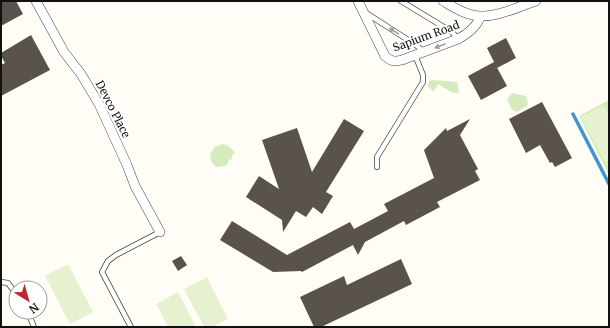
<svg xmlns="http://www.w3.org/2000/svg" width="610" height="328" font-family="Merriweather,serif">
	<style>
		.green { fill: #d5ebbd }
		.pitch { fill: #e6f2cf }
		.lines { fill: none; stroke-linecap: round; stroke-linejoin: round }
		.stream { stroke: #3f96cf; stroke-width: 3.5 }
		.building { fill: #5a524d }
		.lane-casing { stroke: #444; stroke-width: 6 }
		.street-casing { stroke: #444; stroke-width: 10 }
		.lane { stroke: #fff; stroke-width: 4.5 }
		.street { stroke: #fff; stroke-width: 9 }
		.oneway { fill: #a0a0a0 }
		.labels { text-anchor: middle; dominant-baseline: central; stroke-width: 4; stroke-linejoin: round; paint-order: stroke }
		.street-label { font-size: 11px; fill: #111; stroke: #fff }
	</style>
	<rect width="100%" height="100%" fill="#fffdf5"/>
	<path class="green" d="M 433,80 L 457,82 L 459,93 L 453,93 L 438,84 L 434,91 L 428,87 L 429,81 Z
		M 512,93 L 526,96 L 528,102 L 527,106 L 517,112 L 512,110 L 507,100 Z
		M 609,100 L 609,175 L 579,116 Z
		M 223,144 L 228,146 L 235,152 L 232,156 L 232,159 L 229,160 L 226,166 L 216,167 L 211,161 L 210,154 L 215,147 Z"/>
	<path class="pitch" d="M 603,105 L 609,115 L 609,160 L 605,162 L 581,117 Z
		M 68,264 L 93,312 L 70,324 L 45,276 Z
		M 207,277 L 228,319 L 213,327 L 204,327 L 184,289 Z
		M 178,292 L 196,327 L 168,327 L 156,304 Z"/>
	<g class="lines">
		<path class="stream" d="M 573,114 L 609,184"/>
	</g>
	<path class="building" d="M 1,1 L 16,1 L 23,14 L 1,26 Z
		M 31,35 L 50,70 L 1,96 L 1,65 L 5,63 L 1,56 L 1,53 Z
		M 506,38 L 516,58 L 497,68 L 487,48 Z
		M 494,62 L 507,86 L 481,100 L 468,76 Z
		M 542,102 L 572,158 L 555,167 L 552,162 L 550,163 L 540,145 L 526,153 L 509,119 Z
		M 344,119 L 364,131 L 326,192 L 333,196 L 322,214 L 313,207 L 306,217 L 296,211 L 283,232 L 282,220 L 246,197 L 259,176 L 279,189 L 262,140 L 297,128 L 312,172 Z
		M 470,119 L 460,135 L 478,169 L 475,171 L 480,180 L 437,202 L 440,207 L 406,225 L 404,221 L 365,242 L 358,255 L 353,245 L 302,272 L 301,271 L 273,272 L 220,240 L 232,221 L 287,255 L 350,222 L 354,229 L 388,211 L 384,204 L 434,178 L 424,150 L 446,128 L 447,131 Z
		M 181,256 L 187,265 L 178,271 L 172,261 Z
		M 401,259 L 412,284 L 321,327 L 314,327 L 300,297 L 344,276 L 347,285 Z"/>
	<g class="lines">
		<g class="lane-casing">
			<path id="lane" d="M 401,1 L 452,32 L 458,39
				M 366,13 L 416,45 L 424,52
				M 377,167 L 377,157 L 423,82 L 423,75 L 415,55
				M 1,282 L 8,283 L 16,294
				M 28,312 L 34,327
				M 131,327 L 102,272 L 108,261 L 116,255 L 160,232"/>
		</g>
		<g class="street-casing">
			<path id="street" d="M 36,1 L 64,52 L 81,74 L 99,104 L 127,165 L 135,186 L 160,232
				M 358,1 L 385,56 C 390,61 394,62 402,60 L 458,39 C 469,33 476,27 481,16
				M 443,1 C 455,8 467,16 481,16 C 498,17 520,6 536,1"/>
		</g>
		<use href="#lane" class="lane"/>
		<use href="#street" class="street"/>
	</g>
	<defs><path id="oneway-solid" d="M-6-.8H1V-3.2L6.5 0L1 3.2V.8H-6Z"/></defs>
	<g class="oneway">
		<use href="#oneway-solid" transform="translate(394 31) rotate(-148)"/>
		<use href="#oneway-solid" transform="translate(440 46) rotate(159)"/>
	</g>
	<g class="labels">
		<g class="street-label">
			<text transform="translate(426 36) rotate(-20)">Sapium Road</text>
			<text transform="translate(113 109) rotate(63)">Devco Place</text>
		</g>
	</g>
	<rect width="610" height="328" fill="none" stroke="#111111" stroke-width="4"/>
	<g transform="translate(28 300) rotate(143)"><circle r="19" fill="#ffffff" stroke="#a0a0a0"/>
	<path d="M0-3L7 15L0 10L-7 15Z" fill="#c4262e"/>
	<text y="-6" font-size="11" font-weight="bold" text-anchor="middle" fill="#111111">N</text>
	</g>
</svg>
